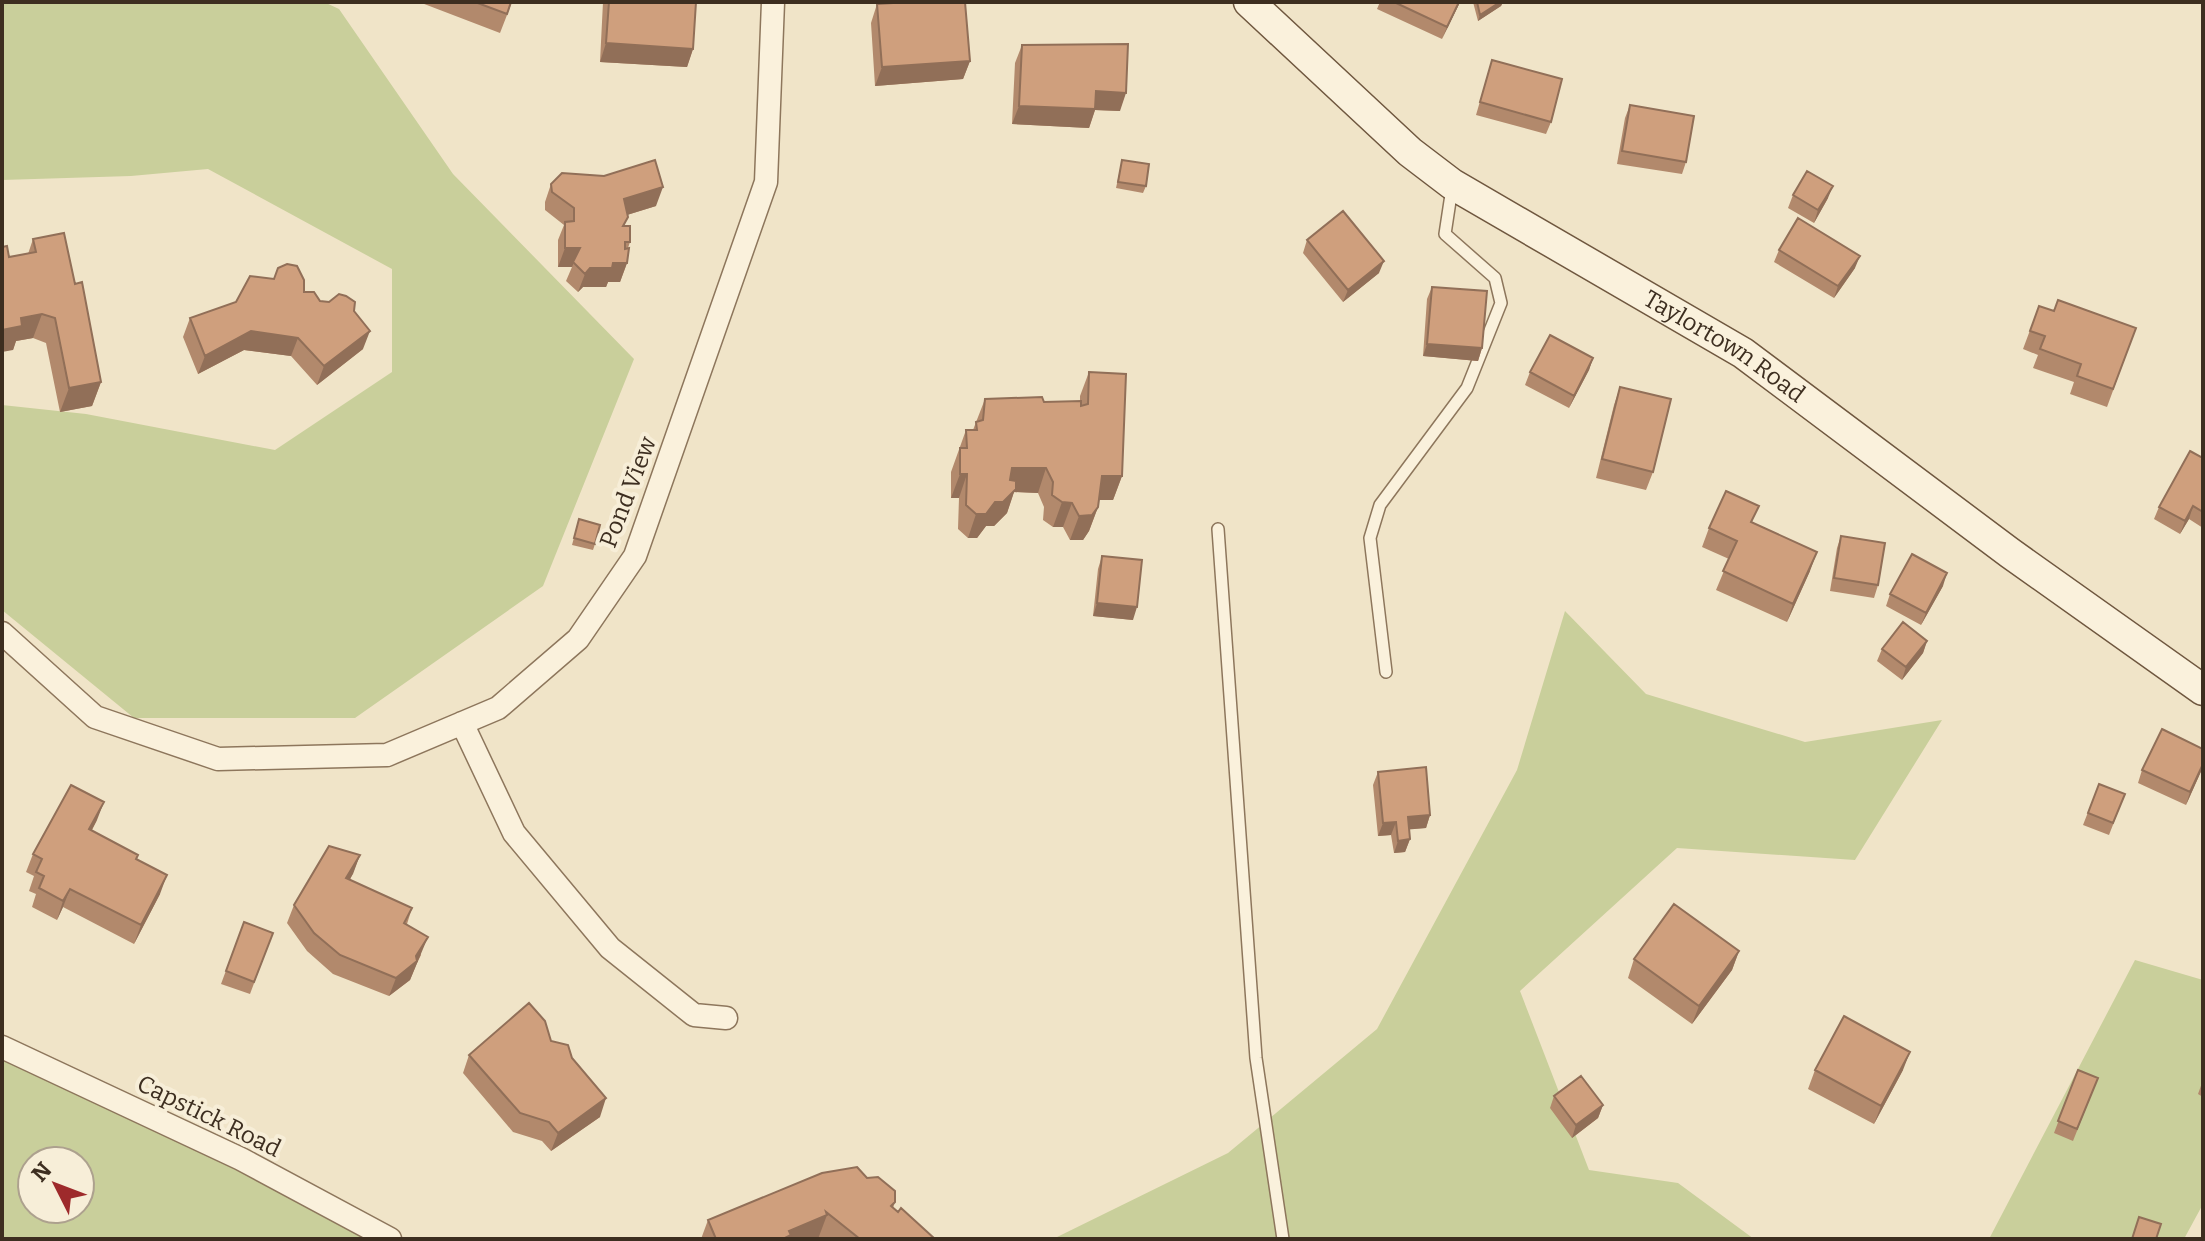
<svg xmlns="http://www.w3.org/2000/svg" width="2205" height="1241" font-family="Bitter,serif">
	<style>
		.green { fill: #c9cf9b; fill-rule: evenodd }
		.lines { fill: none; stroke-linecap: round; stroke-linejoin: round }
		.lane-casing { stroke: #8d765c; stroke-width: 14 }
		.street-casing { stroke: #8d765c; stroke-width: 25 }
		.secondary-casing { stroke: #6f573f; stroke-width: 33 }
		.lane { stroke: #faf1dc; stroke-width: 11 }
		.street { stroke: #faf1dc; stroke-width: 22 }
		.secondary { stroke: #faf1dc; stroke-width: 30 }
		.wall { fill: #b2896c }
		.shaded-wall { fill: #916f58 }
		.building { fill: #cf9f7d; stroke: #916f58; stroke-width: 2 }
		.labels { text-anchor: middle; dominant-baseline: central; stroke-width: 8; stroke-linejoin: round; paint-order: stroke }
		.street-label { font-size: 24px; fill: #3d2e20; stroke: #f7eed8 }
	</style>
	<rect width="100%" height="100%" fill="#f0e4c8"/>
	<path class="green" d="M 2,2 L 324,2 L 339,9 L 453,174 L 634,359 L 543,586 L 355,718 L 134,718 L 2,610 L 2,405 L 86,414 L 275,450 L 392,372 L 392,269 L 208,169 L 131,176 L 2,180 Z
		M 1565,611 L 1646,694 L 1805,742 L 1942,720 L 1855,860 L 1677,848 L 1520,991 L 1589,1170 L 1678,1183 L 1754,1239 L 1053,1239 L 1228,1153 L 1377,1029 L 1517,770 Z
		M 2135,960 L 2203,980 L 2203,1204 L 2184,1239 L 1989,1239 Z
		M 2,1052 L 285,1185 L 377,1239 L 2,1239 ZM 32,1161 L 80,1161 L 80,1209 L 32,1209 Z"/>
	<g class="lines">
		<g class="lane-casing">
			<path id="lane" d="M 1218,529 L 1256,1058 L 1283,1239
				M 1386,672 L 1370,538 L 1380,505 L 1467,388 L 1501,303 L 1495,278 L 1445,234 L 1452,188"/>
		</g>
		<g class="street-casing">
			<path id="street" d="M 2,633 L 95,717 L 218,759 L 387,755 L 498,708 L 578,639 L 635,556 L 766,182 L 773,2
				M 462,723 L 514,833 L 610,948 L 694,1015 L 726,1018
				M 2,1047 L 241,1159 L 390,1239"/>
		</g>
		<g class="secondary-casing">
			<g id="secondary">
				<path id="s1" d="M 1249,2 L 1410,152 L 1452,184 L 1743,353 L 2010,553 L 2203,690"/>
			</g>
		</g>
		<use href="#lane" class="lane"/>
		<use href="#street" class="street"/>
		<use href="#secondary" class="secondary"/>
	</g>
	<path class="wall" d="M 419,2 L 512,2 L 500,33 Z
		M 603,2 L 696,2 L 693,49 L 687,67 L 600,62 Z
		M 1380,2 L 1460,2 L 1442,39 L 1377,9 Z
		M 1473,2 L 1503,2 L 1501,6 L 1478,21 Z
		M 877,4 L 970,61 L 963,79 L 875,86 L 871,23 Z
		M 1022,45 L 1120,111 L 1095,110 L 1089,128 L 1012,124 L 1015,63 Z
		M 1492,60 L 1551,122 L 1546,134 L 1476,115 Z
		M 1630,105 L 1686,162 L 1682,174 L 1617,164 L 1625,118 Z
		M 1122,160 L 1146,186 L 1143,193 L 1116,188 Z
		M 551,184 L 656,206 L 627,215 L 628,217 L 624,226 L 630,242 L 628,248 L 627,263 L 620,282 L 608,282 L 606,287 L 583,287 L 578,292 L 566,281 L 572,267 L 558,267 L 558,240 L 564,225 L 545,210 L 545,202 Z
		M 1793,195 L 1828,198 L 1814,223 L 1788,208 Z
		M 33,239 L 75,284 L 101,382 L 92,406 L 60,412 L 46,343 L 33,338 L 16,341 L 13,350 L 9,257 L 28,254 Z
		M 1307,240 L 1379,273 L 1343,302 L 1303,253 Z
		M 1779,250 L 1855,268 L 1834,298 L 1774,262 Z
		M 1432,287 L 1482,348 L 1478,361 L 1423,356 L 1427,299 Z
		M 304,292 L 320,301 L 354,311 L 363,349 L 317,385 L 291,356 L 244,350 L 198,374 L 183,337 L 190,318 Z
		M 2039,306 L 2054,311 L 2136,328 L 2107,407 L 2070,394 L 2074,382 L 2033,368 L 2038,355 L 2023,349 Z
		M 1593,358 L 1589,370 L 1569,408 L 1525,385 L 1530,372 Z
		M 1089,372 L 1122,476 L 1113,500 L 1099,500 L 1098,507 L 1089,531 L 1083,540 L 1070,540 L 1063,527 L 1053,527 L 1043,520 L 1044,507 L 1038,493 L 1014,492 L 1007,513 L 994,526 L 986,526 L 977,538 L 968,538 L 958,529 L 959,498 L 951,498 L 951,472 L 966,430 L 973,430 L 985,399 L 1044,402 L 1080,401 L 1080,396 Z
		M 1620,387 L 1653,472 L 1646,490 L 1596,478 L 1614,405 Z
		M 2203,458 L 2203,528 L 2189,519 L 2180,534 L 2154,519 L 2159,507 Z
		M 579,519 L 595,544 L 593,550 L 572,545 Z
		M 1753,522 L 1810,571 L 1787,622 L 1716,590 L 1729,559 L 1702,547 L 1709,528 Z
		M 1841,536 L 1878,585 L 1874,598 L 1830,591 L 1837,548 Z
		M 1102,556 L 1133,620 L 1093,616 L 1098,569 Z
		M 1943,586 L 1921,625 L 1886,606 L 1890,594 Z
		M 1927,641 L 1923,653 L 1902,680 L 1877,661 L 1882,649 Z
		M 2203,767 L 2186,805 L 2138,783 L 2142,770 Z
		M 1378,772 L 1430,815 L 1426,828 L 1409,829 L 1410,839 L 1405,852 L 1394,853 L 1391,835 L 1378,836 L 1373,785 Z
		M 2099,784 L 2125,794 L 2109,835 L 2083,825 Z
		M 97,820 L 92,830 L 137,860 L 160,894 L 134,944 L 63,907 L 57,920 L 32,907 L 36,894 L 29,891 L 34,876 L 26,872 L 33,854 Z
		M 360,855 L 350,880 L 412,908 L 407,924 L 421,955 L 417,963 L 410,980 L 389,996 L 333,974 L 307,951 L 287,923 L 294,905 Z
		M 244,922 L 273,933 L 250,994 L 221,984 Z
		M 1739,951 L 1732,970 L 1692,1024 L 1628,978 L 1634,959 Z
		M 551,1041 L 572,1058 L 600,1117 L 551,1151 L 542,1141 L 513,1132 L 463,1073 L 469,1055 Z
		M 1815,1070 L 1903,1070 L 1874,1124 L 1808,1089 Z
		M 2078,1070 L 2098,1078 L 2073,1141 L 2054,1133 Z
		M 2203,1080 L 2203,1097 L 2198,1094 Z
		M 1554,1096 L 1603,1105 L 1598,1118 L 1572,1138 L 1550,1108 Z
		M 867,1178 L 895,1202 L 893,1208 L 935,1239 L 821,1239 L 819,1238 L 818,1239 L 701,1239 L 708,1220 Z"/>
	<path class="shaded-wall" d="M 1459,2 L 1460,2 L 1442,39 L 1447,27 Z
		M 1500,2 L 1503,2 L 1501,6 L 1478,21 L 1480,15 Z
		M 606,43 L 693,49 L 687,67 L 600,62 Z
		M 970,61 L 963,79 L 875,86 L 882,67 Z
		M 1096,91 L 1126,93 L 1120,111 L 1095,110 L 1089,128 L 1012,124 L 1019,106 Z
		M 1833,186 L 1828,198 L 1814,223 L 1818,210 Z
		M 663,187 L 656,206 L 617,218 L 624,199 Z
		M 565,248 L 580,248 L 572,267 L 558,267 Z
		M 1860,256 L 1855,268 L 1834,298 L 1838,286 Z
		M 1384,261 L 1379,273 L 1343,302 L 1348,290 Z
		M 613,263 L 627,263 L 620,282 L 608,282 L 606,287 L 583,287 L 578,292 L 585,274 L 590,268 Z
		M 42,314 L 33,338 L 16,341 L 13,350 L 2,352 L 2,330 L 21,318 Z
		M 251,331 L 298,338 L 291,356 L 244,350 L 198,374 L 205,356 Z
		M 370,331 L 363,349 L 317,385 L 324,366 Z
		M 1427,344 L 1482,348 L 1478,361 L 1423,356 Z
		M 1593,358 L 1589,370 L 1569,408 L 1574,396 Z
		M 101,382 L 92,406 L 60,412 L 69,388 Z
		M 1012,468 L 1046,468 L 1038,493 L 1014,492 L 1007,513 L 994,526 L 986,526 L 977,538 L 968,538 L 976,514 L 1003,492 Z
		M 960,474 L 967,474 L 959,498 L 951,498 Z
		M 1102,476 L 1122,476 L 1113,500 L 1093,500 Z
		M 1062,502 L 1072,503 L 1063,527 L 1053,527 Z
		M 2193,506 L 2189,519 L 2180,534 L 2185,521 Z
		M 1098,507 L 1089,531 L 1083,540 L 1070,540 L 1079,516 Z
		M 1817,552 L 1810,571 L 1787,622 L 1793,604 Z
		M 1947,573 L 1943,586 L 1921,625 L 1926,613 Z
		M 1097,603 L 1137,607 L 1133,620 L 1093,616 Z
		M 1927,641 L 1923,653 L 1902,680 L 1906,667 Z
		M 2203,764 L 2203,767 L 2186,805 L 2190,792 Z
		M 104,802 L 97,820 L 82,848 L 89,829 Z
		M 1430,815 L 1426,828 L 1403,830 L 1408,817 Z
		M 1396,822 L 1391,835 L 1378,836 L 1383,823 Z
		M 1410,839 L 1405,852 L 1394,853 L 1398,841 Z
		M 360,855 L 353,874 L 339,896 L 346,878 Z
		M 167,875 L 160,894 L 134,944 L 141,925 Z
		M 70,889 L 63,907 L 57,920 L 63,901 Z
		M 428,937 L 410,980 L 389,996 L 396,978 L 416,956 Z
		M 1739,951 L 1732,970 L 1692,1024 L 1699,1006 Z
		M 1910,1052 L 1903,1070 L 1874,1124 L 1881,1106 Z
		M 606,1098 L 600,1117 L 551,1151 L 558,1133 Z
		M 1603,1105 L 1598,1118 L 1572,1138 L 1576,1125 Z
		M 827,1215 L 818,1239 L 783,1239 L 789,1231 Z"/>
	<path class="building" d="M 475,2 L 511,2 L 507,14 Z
		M 609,2 L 696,2 L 693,49 L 606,43 Z
		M 909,2 L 965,2 L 970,61 L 882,67 L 877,4 Z
		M 1394,2 L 1459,2 L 1447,27 Z
		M 1477,2 L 1500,2 L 1480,15 Z
		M 1128,44 L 1126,93 L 1096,91 L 1095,109 L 1019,106 L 1022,45 Z
		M 1492,60 L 1562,79 L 1551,122 L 1480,102 Z
		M 1630,105 L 1694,116 L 1686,162 L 1622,151 Z
		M 655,160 L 663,187 L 624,199 L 628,217 L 623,226 L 630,226 L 630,242 L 625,242 L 625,249 L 629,248 L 627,263 L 613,263 L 612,268 L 590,268 L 585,274 L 573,262 L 580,248 L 565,248 L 565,222 L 574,221 L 574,208 L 552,192 L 551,184 L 562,173 L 604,176 Z
		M 1122,160 L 1149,164 L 1146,186 L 1118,182 Z
		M 1807,171 L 1833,186 L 1818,210 L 1793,195 Z
		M 1343,211 L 1384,261 L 1348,290 L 1307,240 Z
		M 1798,218 L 1860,256 L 1838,286 L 1779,250 Z
		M 64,233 L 75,284 L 82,282 L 101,382 L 69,388 L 55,318 L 42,314 L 21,318 L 22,326 L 2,330 L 2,247 L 7,246 L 9,257 L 36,252 L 33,239 Z
		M 287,264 L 297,266 L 304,280 L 304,292 L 314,292 L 320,301 L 329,302 L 339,294 L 346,296 L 355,302 L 354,311 L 370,331 L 324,366 L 298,338 L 251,331 L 205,356 L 190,318 L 236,302 L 250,276 L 274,279 L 278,268 Z
		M 1432,287 L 1487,291 L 1482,348 L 1427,344 Z
		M 2058,300 L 2136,328 L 2113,389 L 2077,376 L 2081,364 L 2040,349 L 2045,336 L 2030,331 L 2039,306 L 2054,311 Z
		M 1550,335 L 1593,358 L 1574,396 L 1530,372 Z
		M 1089,372 L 1126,374 L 1122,476 L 1102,476 L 1098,507 L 1092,515 L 1079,516 L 1072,503 L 1062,502 L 1052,495 L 1053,482 L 1046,468 L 1012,468 L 1010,480 L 1016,481 L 1016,489 L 1003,502 L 995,502 L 986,514 L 976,514 L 966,505 L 967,474 L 960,474 L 960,448 L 967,448 L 966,430 L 977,430 L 976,422 L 983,420 L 985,399 L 1042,397 L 1044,402 L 1081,401 L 1081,406 L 1088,404 Z
		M 1620,387 L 1671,399 L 1653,472 L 1602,459 Z
		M 2190,451 L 2203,458 L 2203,512 L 2193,506 L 2185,521 L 2159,507 Z
		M 1726,491 L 1759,506 L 1751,522 L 1817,552 L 1793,604 L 1723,571 L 1737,541 L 1709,528 Z
		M 579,519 L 600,525 L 595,544 L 574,538 Z
		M 1841,536 L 1885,543 L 1878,585 L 1834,578 Z
		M 1912,554 L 1947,573 L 1926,613 L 1890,594 Z
		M 1102,556 L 1142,560 L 1137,607 L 1097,603 Z
		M 1903,622 L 1927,641 L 1906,667 L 1882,649 Z
		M 2162,729 L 2203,749 L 2203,764 L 2190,792 L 2142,770 Z
		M 1426,767 L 1430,815 L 1408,817 L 1410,839 L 1398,841 L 1396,822 L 1383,823 L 1378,772 Z
		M 2099,784 L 2125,794 L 2113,823 L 2088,813 Z
		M 71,785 L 104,802 L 89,829 L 138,855 L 136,859 L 167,875 L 141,925 L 70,889 L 63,901 L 39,888 L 44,876 L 36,872 L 42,859 L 33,854 Z
		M 329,846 L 360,855 L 346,878 L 412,908 L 404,923 L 428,937 L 416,956 L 417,961 L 396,978 L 340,955 L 314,933 L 294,905 Z
		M 1674,904 L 1739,951 L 1699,1006 L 1634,959 Z
		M 244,922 L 273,933 L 254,982 L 226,971 Z
		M 529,1003 L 545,1021 L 551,1041 L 568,1045 L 572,1058 L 606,1098 L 558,1133 L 549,1122 L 520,1113 L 469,1055 Z
		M 1844,1016 L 1910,1052 L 1881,1106 L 1815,1070 Z
		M 2078,1070 L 2098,1078 L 2077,1129 L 2058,1121 Z
		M 1581,1076 L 1603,1105 L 1576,1125 L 1554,1096 Z
		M 857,1167 L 867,1178 L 878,1177 L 895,1191 L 895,1202 L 891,1206 L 898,1212 L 901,1208 L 935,1239 L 860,1239 L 826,1212 L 827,1215 L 789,1231 L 791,1235 L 783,1239 L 716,1239 L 708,1220 L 822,1173 Z
		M 2139,1217 L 2161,1224 L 2156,1239 L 2132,1239 Z"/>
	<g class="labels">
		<g class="street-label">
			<text stroke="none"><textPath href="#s1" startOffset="590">Taylortown Road</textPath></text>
			<text transform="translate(628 492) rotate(-69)">Pond View</text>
			<text transform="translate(209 1116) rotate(26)">Capstick Road</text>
		</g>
	</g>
	<rect width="2205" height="1241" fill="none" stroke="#3d2e20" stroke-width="8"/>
	<g transform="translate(56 1185) rotate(312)"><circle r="38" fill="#f7eed8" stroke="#ada18e" stroke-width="2"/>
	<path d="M0-6L14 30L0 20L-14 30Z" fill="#9e2a2b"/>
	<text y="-12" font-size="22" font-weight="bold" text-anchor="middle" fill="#3d2e20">N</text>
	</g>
</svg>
